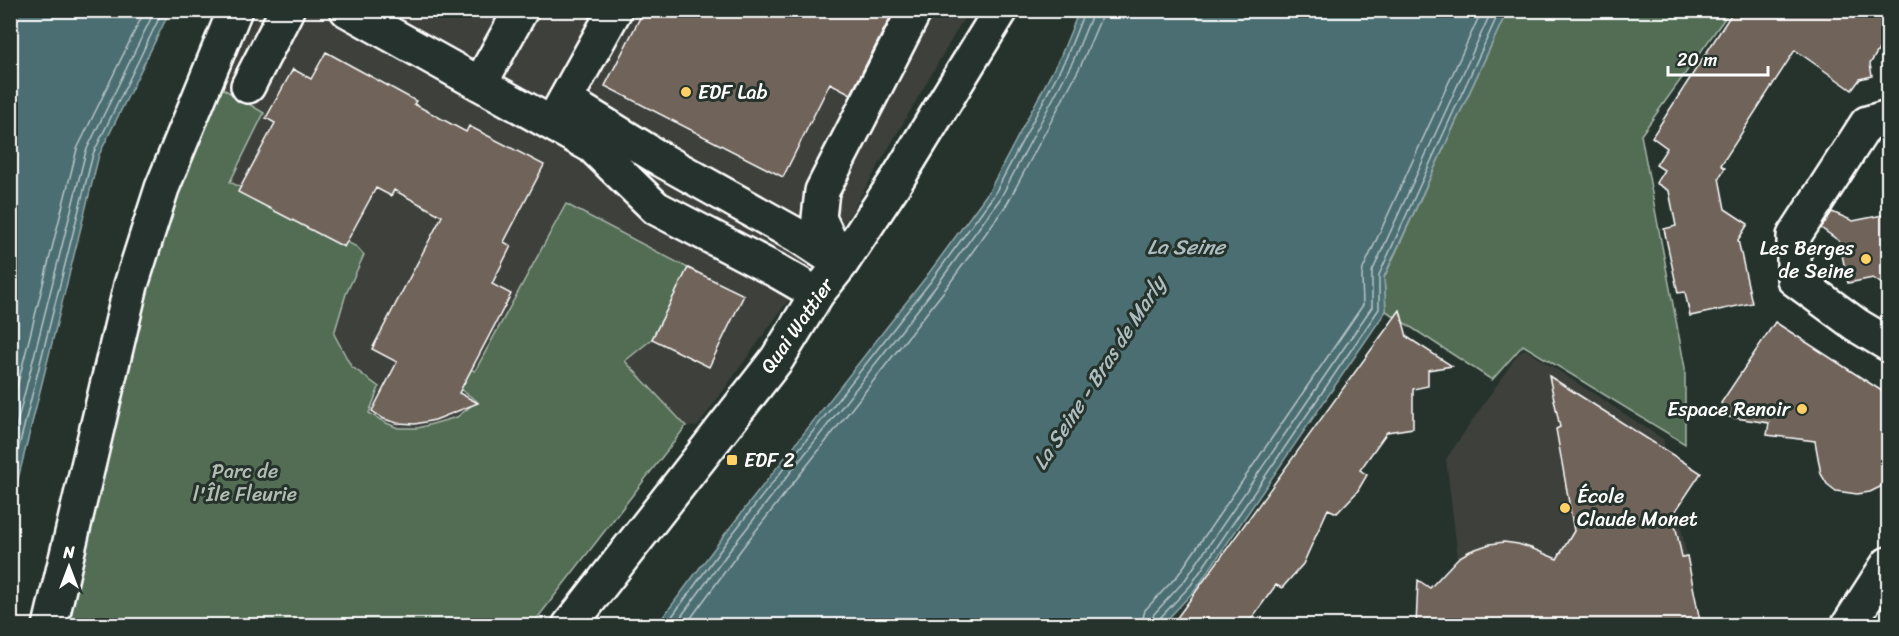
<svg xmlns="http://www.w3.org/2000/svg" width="1899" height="636" font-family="Sriracha,sans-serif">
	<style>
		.built { fill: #3c413a }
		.green { fill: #526d54; stroke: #a8b6aa; stroke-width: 1.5 }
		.water { fill: #4b6e72; stroke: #93a8aa; stroke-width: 1.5 }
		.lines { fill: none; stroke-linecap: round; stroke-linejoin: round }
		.shore { stroke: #b7c5c7; stroke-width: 1.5 }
		.building { fill: #6f635a; stroke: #fff; stroke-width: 1.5 }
		.minor-casing { stroke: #fff; stroke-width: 38 }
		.minor { stroke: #26332d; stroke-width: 33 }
		.poi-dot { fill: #ffd166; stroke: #26332d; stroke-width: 2 }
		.labels { text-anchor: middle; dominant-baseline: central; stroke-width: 6; stroke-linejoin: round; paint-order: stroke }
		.poi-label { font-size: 20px; fill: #fff; stroke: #26332d; text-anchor: start }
		.street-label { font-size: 20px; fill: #fff; stroke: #26332d }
		.park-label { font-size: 20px; fill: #b1bdb2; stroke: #26332d }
		.water-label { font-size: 21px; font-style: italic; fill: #aebec0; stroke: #26332d }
	</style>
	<rect width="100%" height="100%" fill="#26332d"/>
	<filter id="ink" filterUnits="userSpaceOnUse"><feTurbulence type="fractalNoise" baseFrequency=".0167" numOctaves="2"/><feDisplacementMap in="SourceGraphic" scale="12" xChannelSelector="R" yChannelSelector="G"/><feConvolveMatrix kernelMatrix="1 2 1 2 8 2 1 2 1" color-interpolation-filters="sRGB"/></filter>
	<g filter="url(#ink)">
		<path class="built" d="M 258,11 L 968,11 L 851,213 L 697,427 L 686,426 L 625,361 L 652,338 L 475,371 L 457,387 L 478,401 L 457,417 L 418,428 L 398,428 L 384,422 L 369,413 L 379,387 L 351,366 L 334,334 L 346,294 L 364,255 L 357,247 L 230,181 L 264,113 L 220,87 Z
			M 1525,349 L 1663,439 L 1701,625 L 1417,626 L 1417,605 L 1419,594 L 1417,592 L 1421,582 L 1432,589 L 1440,576 L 1458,558 L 1446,459 L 1518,354 Z"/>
		<path class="green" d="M 1507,11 L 1730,11 L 1641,135 L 1685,368 L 1685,444 L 1523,345 L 1492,380 L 1386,311 L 1384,278 Z
			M 220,87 L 264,113 L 230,182 L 357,247 L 364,255 L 346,294 L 334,334 L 351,366 L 379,387 L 369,413 L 384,422 L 398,428 L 418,428 L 457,417 L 477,401 L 457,387 L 467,368 L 475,371 L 566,204 L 688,268 L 652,339 L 625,361 L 686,426 L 532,625 L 62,626 L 146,285 L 188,165 Z"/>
		<path class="water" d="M 11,10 L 170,11 L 99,155 L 11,507 Z
			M 1079,11 L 1507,11 L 1384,277 L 1386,311 L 1196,589 L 1162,625 L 657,625 L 725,534 L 926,277 L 989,191 L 1061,55 Z"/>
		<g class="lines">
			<path class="shore" d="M 10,415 L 77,149 L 145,10
				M 10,451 L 86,151 L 155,10
				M 10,482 L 93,154 L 163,10
				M 665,626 L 730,537 L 931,281 L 994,195 L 1066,58 L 1085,10
				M 674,626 L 736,542 L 937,285 L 1000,199 L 1073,61 L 1091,17 L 1092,10
				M 685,626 L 743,547 L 944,291 L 1007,204 L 1081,65 L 1100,20 L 1101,10
				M 1141,626 L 1145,610 L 1178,575 L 1363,305 L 1362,278 L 1363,269 L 1482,10
				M 1150,626 L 1154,614 L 1185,580 L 1372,307 L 1372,272 L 1492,10
				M 1158,626 L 1159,619 L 1191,585 L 1379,309 L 1379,275 L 1500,10"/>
		</g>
		<path class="building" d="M 644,10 L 894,10 L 851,94 L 830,83 L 783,177 L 605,86 Z
			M 1734,10 L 1888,10 L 1888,34 L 1870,64 L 1872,76 L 1860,79 L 1852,90 L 1795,50 L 1721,165 L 1725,168 L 1719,178 L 1725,209 L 1748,224 L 1738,240 L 1752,303 L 1690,316 L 1685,292 L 1678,293 L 1664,229 L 1676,226 L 1669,191 L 1656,183 L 1664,170 L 1656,165 L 1667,148 L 1652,137 Z
			M 326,52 L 416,101 L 414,104 L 466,132 L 469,126 L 544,165 L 504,242 L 511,246 L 492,284 L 511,294 L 459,393 L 478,403 L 435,420 L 415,424 L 397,423 L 384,419 L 372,411 L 397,362 L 372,349 L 442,216 L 394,190 L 391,196 L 376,188 L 344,247 L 238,192 L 275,123 L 266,118 L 293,69 L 311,79 Z
			M 1832,212 L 1853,221 L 1888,214 L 1888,288 L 1873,278 L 1848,283 L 1839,241 L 1821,228 Z
			M 688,268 L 744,295 L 709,367 L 652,339 Z
			M 1400,310 L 1407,337 L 1452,366 L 1428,370 L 1428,386 L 1413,389 L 1413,428 L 1387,432 L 1360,470 L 1367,475 L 1357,492 L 1337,513 L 1328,509 L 1303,564 L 1282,588 L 1276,585 L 1246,626 L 1171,626 Z
			M 1775,322 L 1888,395 L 1888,480 L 1880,487 L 1870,492 L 1857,494 L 1836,491 L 1827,484 L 1821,474 L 1815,441 L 1767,435 L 1769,423 L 1729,417 L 1721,403 Z
			M 1549,376 L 1701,473 L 1673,515 L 1682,557 L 1687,556 L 1701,626 L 1416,626 L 1418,580 L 1430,588 L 1458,558 L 1470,551 L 1490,544 L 1504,542 L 1518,544 L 1531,548 L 1557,559 L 1574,531 L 1556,429 L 1560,427 Z"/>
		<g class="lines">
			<g class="minor-casing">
				<path id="minor" d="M 347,10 L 592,146 L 656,208 L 779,272 L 817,294
					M 480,84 L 521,10
					M 248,86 L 287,10
					M 565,100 L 662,160 L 800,237 L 841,264
					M 1888,117 L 1867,123 L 1794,236 L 1794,279 L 1858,326 L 1888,344
					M 555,118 L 615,10
					M 840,263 L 819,218 L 822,191 L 915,10
					M 50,626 L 131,285 L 162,188 L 235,10
					M 569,626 L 777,359 L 817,294 L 841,264 L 898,178 L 1001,10
					M 1848,626 L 1888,564"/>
			</g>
			<use href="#minor" class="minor"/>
		</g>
	</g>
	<g class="poi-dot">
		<circle cx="686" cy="92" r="6"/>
		<circle cx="1866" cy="259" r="6"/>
		<circle cx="1802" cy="409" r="6"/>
		<rect x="726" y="454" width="12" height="12" rx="3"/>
		<circle cx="1565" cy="508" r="6"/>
	</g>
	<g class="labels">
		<g class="poi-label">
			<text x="698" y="92">EDF Lab</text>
			<text x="1854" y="248" text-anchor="end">Les Berges<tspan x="1854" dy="23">de Seine</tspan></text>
			<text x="1790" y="409" text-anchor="end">Espace Renoir</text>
			<text x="744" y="460">EDF 2</text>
			<text x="1577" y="496">École<tspan x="1577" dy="23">Claude Monet</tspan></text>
		</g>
		<g class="street-label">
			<text transform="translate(797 326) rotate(-55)">Quai Wattier</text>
		</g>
		<g class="park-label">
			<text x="245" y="471">Parc de<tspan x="245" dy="23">l'Île Fleurie</tspan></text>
		</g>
		<g class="water-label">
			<text x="1186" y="247">La Seine</text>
			<text transform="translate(1099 373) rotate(-57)">La Seine - Bras de Marly</text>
		</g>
	</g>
	<rect width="1899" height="636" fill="none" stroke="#26332d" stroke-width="36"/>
	<rect x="18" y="18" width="1863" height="600" fill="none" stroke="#fff" stroke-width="2" filter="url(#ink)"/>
	<g transform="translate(69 567)" stroke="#26332d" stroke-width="4.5" paint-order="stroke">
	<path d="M0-4.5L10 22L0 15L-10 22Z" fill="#ffffff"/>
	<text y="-9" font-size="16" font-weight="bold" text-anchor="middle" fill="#ffffff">N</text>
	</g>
	<path d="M1668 66v9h100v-9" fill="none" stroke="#ffffff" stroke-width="3"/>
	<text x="1677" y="66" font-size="18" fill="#ffffff" stroke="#26332d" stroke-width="4.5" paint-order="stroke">20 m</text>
</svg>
